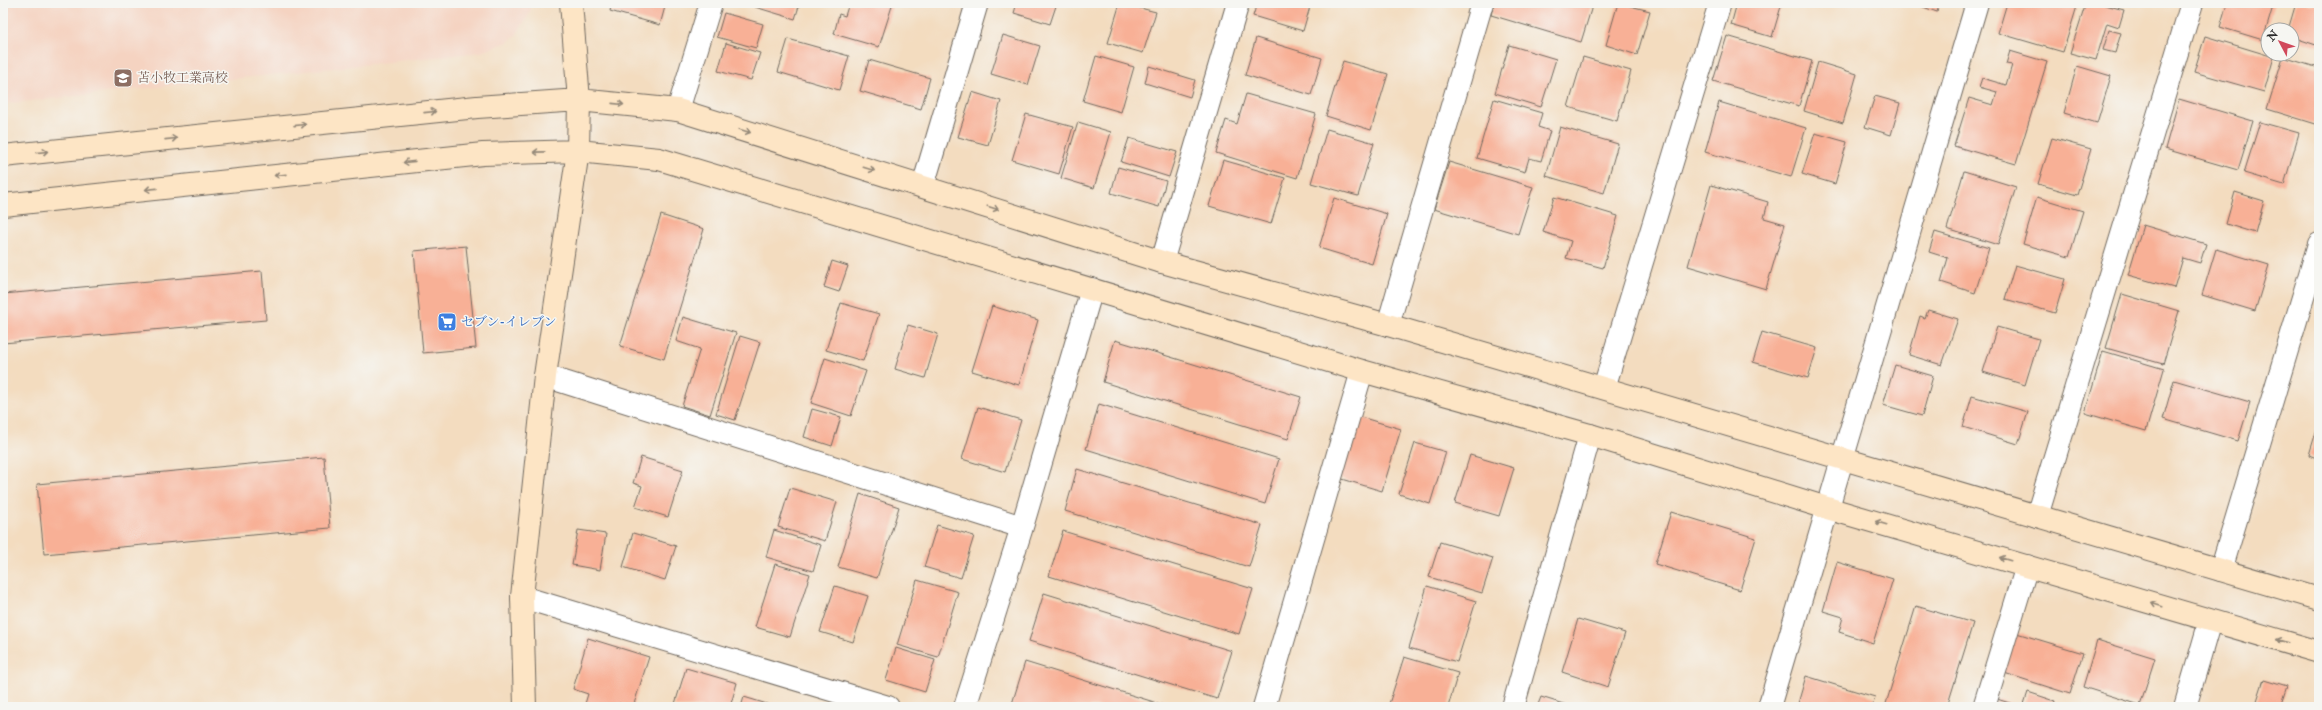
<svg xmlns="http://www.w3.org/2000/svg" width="2322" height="710" font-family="'IM FELL Double Pica','Noto Serif JP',serif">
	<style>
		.built { fill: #f5d3c1 }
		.building { fill: #f8b096 }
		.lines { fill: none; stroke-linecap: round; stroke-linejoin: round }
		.street-casing { stroke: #71695f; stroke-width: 24 }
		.secondary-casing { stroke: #71695f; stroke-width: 24 }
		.street { stroke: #fff; stroke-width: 22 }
		.secondary { stroke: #fde5c5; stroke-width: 22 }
		.oneway { stroke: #948878 }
		.labels { text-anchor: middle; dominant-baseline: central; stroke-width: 3; stroke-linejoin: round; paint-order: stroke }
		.education-label { font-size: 13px; fill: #785e54; stroke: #f6f6f2; text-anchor: start }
		.shop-label { font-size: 13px; fill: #366cbe; stroke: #f6f6f2; text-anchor: start }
	</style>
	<rect width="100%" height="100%" fill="#f6f6f2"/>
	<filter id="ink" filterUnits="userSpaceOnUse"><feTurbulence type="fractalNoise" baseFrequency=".025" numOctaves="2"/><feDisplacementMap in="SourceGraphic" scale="8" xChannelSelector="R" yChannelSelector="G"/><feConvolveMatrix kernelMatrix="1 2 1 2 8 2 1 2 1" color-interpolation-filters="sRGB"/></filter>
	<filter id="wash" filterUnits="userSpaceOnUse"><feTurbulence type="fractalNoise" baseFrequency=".012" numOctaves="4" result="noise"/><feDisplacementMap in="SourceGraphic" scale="16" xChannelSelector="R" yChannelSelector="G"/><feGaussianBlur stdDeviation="0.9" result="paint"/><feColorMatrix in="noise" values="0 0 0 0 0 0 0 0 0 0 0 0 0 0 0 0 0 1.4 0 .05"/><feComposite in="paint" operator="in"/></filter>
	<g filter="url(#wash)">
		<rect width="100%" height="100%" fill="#f3dcbf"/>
		<path class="built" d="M 3,3 L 532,3 L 530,13 L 517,34 L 508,42 L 481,52 L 3,104 Z"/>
		<g id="blocks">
			<path class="building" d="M 612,3 L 666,3 L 660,25 L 610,11 Z
				M 756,3 L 800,3 L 795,19 L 755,7 Z
				M 849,3 L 893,3 L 879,47 L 834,34 L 839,14 L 845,16 Z
				M 1017,3 L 1057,3 L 1050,24 L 1014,13 Z
				M 1120,3 L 1156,12 L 1143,53 L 1108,43 Z
				M 1257,3 L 1311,3 L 1303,31 L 1253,16 Z
				M 1494,3 L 1593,3 L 1581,42 L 1491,15 Z
				M 1618,3 L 1650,11 L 1637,55 L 1606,45 Z
				M 1737,3 L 1782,3 L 1772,37 L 1731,25 Z
				M 1912,3 L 1940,3 L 1937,12 Z
				M 2007,3 L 2078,3 L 2063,52 L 1998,33 Z
				M 2086,3 L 2098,3 L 2124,10 L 2119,27 L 2107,23 L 2096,60 L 2070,53 Z
				M 2227,3 L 2274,3 L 2263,40 L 2220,27 Z
				M 2296,3 L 2319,3 L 2319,46 L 2292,37 L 2292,30 L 2288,30 Z
				M 724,13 L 763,24 L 756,48 L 717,37 Z
				M 2109,30 L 2121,33 L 2115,53 L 2103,50 Z
				M 1003,35 L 1040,46 L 1028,85 L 991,74 Z
				M 1727,36 L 1812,61 L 1799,106 L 1713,81 Z
				M 2205,36 L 2274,57 L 2264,92 L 2194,72 Z
				M 1256,38 L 1322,58 L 1311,95 L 1245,75 Z
				M 788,39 L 849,56 L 839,90 L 778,72 Z
				M 726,43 L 760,53 L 751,80 L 718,71 Z
				M 1509,45 L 1556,59 L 1541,107 L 1495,93 Z
				M 2010,51 L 2047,62 L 2016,164 L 1954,146 L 1969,98 L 1993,105 L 1997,92 L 1979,87 L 1982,78 L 2006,85 L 2012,65 L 2006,64 Z
				M 1096,56 L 1134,67 L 1121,112 L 1083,101 Z
				M 1583,57 L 1631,71 L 1617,121 L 1568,107 Z
				M 2283,57 L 2319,68 L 2319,125 L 2267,109 Z
				M 869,60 L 930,78 L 921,109 L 860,91 Z
				M 1343,61 L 1388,74 L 1371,130 L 1326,116 Z
				M 1818,62 L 1857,74 L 1843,123 L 1804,111 Z
				M 1149,66 L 1195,80 L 1190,97 L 1145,83 Z
				M 2077,66 L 2111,76 L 2097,123 L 2064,113 Z
				M 972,92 L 1001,101 L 988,145 L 958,137 Z
				M 1246,94 L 1316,114 L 1297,178 L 1216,153 L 1226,120 L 1237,124 Z
				M 1875,96 L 1900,103 L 1891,135 L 1865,127 Z
				M 1494,99 L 1542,113 L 1538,127 L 1550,131 L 1541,161 L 1529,158 L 1525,172 L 1477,158 Z
				M 2179,99 L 2253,121 L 2238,170 L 2165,149 Z
				M 1719,102 L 1806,128 L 1791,177 L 1705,152 Z
				M 1026,114 L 1073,127 L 1059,174 L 1012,160 Z
				M 1078,122 L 1111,132 L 1094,188 L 1061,178 Z
				M 2260,122 L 2299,133 L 2284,185 L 2244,173 Z
				M 1560,127 L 1618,144 L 1604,193 L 1546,176 Z
				M 1327,129 L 1374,143 L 1358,196 L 1311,183 Z
				M 1815,133 L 1847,142 L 1835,184 L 1802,174 Z
				M 1129,138 L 1177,152 L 1169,177 L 1121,162 Z
				M 2052,138 L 2091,149 L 2077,195 L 2038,184 Z
				M 1223,160 L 1285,178 L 1271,224 L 1209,206 Z
				M 1449,162 L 1533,187 L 1518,234 L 1434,209 Z
				M 1118,167 L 1166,181 L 1159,207 L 1111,193 Z
				M 1964,171 L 2016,187 L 1998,245 L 1947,229 Z
				M 1711,185 L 1768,202 L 1764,218 L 1785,224 L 1766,289 L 1688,266 Z
				M 2235,192 L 2264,201 L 2255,233 L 2226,224 Z
				M 1554,197 L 1618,216 L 1603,268 L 1566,258 L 1571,241 L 1543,232 Z
				M 2037,197 L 2083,211 L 2069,257 L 2023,244 Z
				M 1334,198 L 1387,214 L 1372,264 L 1319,248 Z
				M 661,215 L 704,229 L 664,359 L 620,346 Z
				M 2143,225 L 2206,244 L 2200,263 L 2183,258 L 2174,288 L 2128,275 Z
				M 1935,232 L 1989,248 L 1975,293 L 1941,282 L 1948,258 L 1929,252 Z
				M 466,246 L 476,348 L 423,353 L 414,251 Z
				M 2216,249 L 2269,265 L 2255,311 L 2202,295 Z
				M 832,261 L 848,266 L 839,292 L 824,287 Z
				M 2015,265 L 2065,279 L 2055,313 L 2005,299 Z
				M 262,271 L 266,320 L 3,343 L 3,294 Z
				M 2122,294 L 2179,311 L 2163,364 L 2106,348 Z
				M 841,303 L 879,314 L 863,361 L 826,350 Z
				M 992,306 L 1038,320 L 1019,385 L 972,371 Z
				M 1928,310 L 1958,319 L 1942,365 L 1909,355 L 1920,316 L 1925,318 Z
				M 683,317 L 736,333 L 710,415 L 682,406 L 700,349 L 676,341 Z
				M 908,325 L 938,334 L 925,378 L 895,369 Z
				M 1997,327 L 2039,339 L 2025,385 L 1983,372 Z
				M 1762,332 L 1817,348 L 1808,378 L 1753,362 Z
				M 740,336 L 760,342 L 735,420 L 716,414 Z
				M 1115,340 L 1301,397 L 1288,439 L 1103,382 Z
				M 2103,351 L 2164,369 L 2146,431 L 2085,413 Z
				M 825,358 L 866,371 L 851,416 L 811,403 Z
				M 1895,365 L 1933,376 L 1922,416 L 1883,405 Z
				M 2174,380 L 2250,402 L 2238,441 L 2163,419 Z
				M 1972,396 L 2028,412 L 2018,444 L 1963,427 Z
				M 1099,404 L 1279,459 L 1265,504 L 1086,449 Z
				M 978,407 L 1021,420 L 1005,472 L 962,459 Z
				M 812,409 L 841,417 L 832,446 L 804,437 Z
				M 1357,416 L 1401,429 L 1382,491 L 1339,478 Z
				M 2319,422 L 2319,459 L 2309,455 Z
				M 1415,443 L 1446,452 L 1430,504 L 1399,494 Z
				M 1470,455 L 1514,468 L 1499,516 L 1455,503 Z
				M 324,457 L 330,528 L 44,554 L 37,484 Z
				M 641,457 L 683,470 L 668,517 L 635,507 L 642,486 L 633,483 Z
				M 1077,469 L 1262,525 L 1249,567 L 1065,511 Z
				M 790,488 L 837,502 L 825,541 L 778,527 Z
				M 860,494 L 899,507 L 877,578 L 838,567 Z
				M 1671,512 L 1756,538 L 1740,590 L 1655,564 Z
				M 937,525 L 974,536 L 961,578 L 924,567 Z
				M 578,530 L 606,534 L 600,570 L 572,565 Z
				M 774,530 L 821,545 L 813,571 L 766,557 Z
				M 1063,531 L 1253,589 L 1239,634 L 1049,576 Z
				M 633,533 L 676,546 L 665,580 L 623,567 Z
				M 1440,542 L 1493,558 L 1482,593 L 1429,577 Z
				M 1837,562 L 1893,579 L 1873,643 L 1839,632 L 1843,617 L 1823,611 Z
				M 775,564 L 810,574 L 790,637 L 755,627 Z
				M 917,580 L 958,592 L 938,657 L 897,645 Z
				M 835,586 L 868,596 L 853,642 L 820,632 Z
				M 1427,586 L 1476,601 L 1457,662 L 1409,648 Z
				M 1044,593 L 1232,651 L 1217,699 L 1029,641 Z
				M 1916,606 L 1973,623 L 1947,707 L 1885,707 Z
				M 1578,619 L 1625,633 L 1608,687 L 1562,672 Z
				M 2010,631 L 2083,653 L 2070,694 L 1998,671 Z
				M 588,638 L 649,657 L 633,707 L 619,703 L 617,707 L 584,707 L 588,694 L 573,689 Z
				M 2097,640 L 2155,658 L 2140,705 L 2083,687 Z
				M 896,648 L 935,660 L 925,692 L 886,680 Z
				M 1404,657 L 1458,673 L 1448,707 L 1388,707 Z
				M 1025,662 L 1170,707 L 1011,707 Z
				M 686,668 L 737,683 L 730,707 L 674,707 Z
				M 1806,676 L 1875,697 L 1872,707 L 1797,707 Z
				M 2264,679 L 2287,686 L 2280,707 L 2255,707 Z
				M 2028,692 L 2055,701 L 2053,707 L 2023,707 Z
				M 744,697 L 777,707 L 741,707 Z
				M 1541,697 L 1573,707 L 1537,707 Z
				M 1997,699 L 2022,707 L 1995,707 Z"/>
		</g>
	</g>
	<g filter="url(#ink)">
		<use href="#blocks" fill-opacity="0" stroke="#71695f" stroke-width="1"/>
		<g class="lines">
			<g class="street-casing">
				<path id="street" d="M 678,110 L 711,3
					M 923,186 L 977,3
					M 1162,262 L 1238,3
					M 1388,325 L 1482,3
					M 545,376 L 1022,527
					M 1604,388 L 1720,3
					M 2037,516 L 2192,3
					M 2221,570 L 2319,244
					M 522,597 L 888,707
					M 965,707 L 1022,527 L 1092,289
					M 1264,707 L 1362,371
					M 1513,707 L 1590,435
					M 1769,707 L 1977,3
					M 1984,707 L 2027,566
					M 2185,707 L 2210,621"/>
			</g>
			<g class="secondary-casing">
				<path id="secondary" d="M 3,156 L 477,107 L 579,100 L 678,110 L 1162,262 L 1388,325 L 2319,599
					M 3,205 L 483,154 L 578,151 L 659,159 L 1362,371 L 1590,435 L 1827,508 L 2319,652
					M 525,707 L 522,597 L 545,376 L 578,151 L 579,100 L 571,3"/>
			</g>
			<use href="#street" class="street"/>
			<use href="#secondary" class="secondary"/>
		</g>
		<defs><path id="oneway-shaft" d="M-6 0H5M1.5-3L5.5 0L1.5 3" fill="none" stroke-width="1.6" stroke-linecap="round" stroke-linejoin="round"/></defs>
		<g class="oneway">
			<use href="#oneway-shaft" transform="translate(618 104) rotate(6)"/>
			<use href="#oneway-shaft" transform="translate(430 112) rotate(-6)"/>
			<use href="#oneway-shaft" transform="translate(300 125) rotate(-6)"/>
			<use href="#oneway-shaft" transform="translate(745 131) rotate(17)"/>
			<use href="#oneway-shaft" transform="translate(171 139) rotate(-6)"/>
			<use href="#oneway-shaft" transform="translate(42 152) rotate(-6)"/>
			<use href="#oneway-shaft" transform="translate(539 152) rotate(179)"/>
			<use href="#oneway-shaft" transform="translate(409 162) rotate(174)"/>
			<use href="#oneway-shaft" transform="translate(869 169) rotate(17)"/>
			<use href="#oneway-shaft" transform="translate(280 175) rotate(174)"/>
			<use href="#oneway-shaft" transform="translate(151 189) rotate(174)"/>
			<use href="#oneway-shaft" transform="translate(993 208) rotate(18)"/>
			<use href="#oneway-shaft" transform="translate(1881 523) rotate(-164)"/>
			<use href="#oneway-shaft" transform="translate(2005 559) rotate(-164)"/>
			<use href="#oneway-shaft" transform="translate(2157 605) rotate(-163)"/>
			<use href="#oneway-shaft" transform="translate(2282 641) rotate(-164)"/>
		</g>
	</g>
	<defs>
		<g id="school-square" transform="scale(1)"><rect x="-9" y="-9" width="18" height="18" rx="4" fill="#8d6e63" stroke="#f6f6f2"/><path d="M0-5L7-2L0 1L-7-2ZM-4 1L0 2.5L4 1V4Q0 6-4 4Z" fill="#fff"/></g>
		<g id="supermarket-square" transform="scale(1)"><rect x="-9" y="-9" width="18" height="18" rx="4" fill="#3f7fe0" stroke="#f6f6f2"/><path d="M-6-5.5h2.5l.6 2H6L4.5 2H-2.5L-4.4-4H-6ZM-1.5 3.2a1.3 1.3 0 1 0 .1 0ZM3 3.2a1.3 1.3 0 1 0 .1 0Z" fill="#fff"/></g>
	</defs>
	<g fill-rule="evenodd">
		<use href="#school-square" x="123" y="78"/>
		<use href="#supermarket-square" x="447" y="322"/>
	</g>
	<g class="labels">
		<g class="education-label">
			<text x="137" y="78">苫小牧工業高校</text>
		</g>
		<g class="shop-label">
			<text x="461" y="322">セブン-イレブン</text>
		</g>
	</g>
	<rect width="2322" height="710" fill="none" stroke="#f6f6f2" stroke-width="16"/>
	<g transform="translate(2280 42) rotate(311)"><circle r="19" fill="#f6f6f2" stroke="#a5a5a2"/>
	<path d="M0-3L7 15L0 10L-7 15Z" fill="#d1495b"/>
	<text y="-6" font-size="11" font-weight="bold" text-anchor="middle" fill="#2b2b2b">N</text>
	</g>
</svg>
